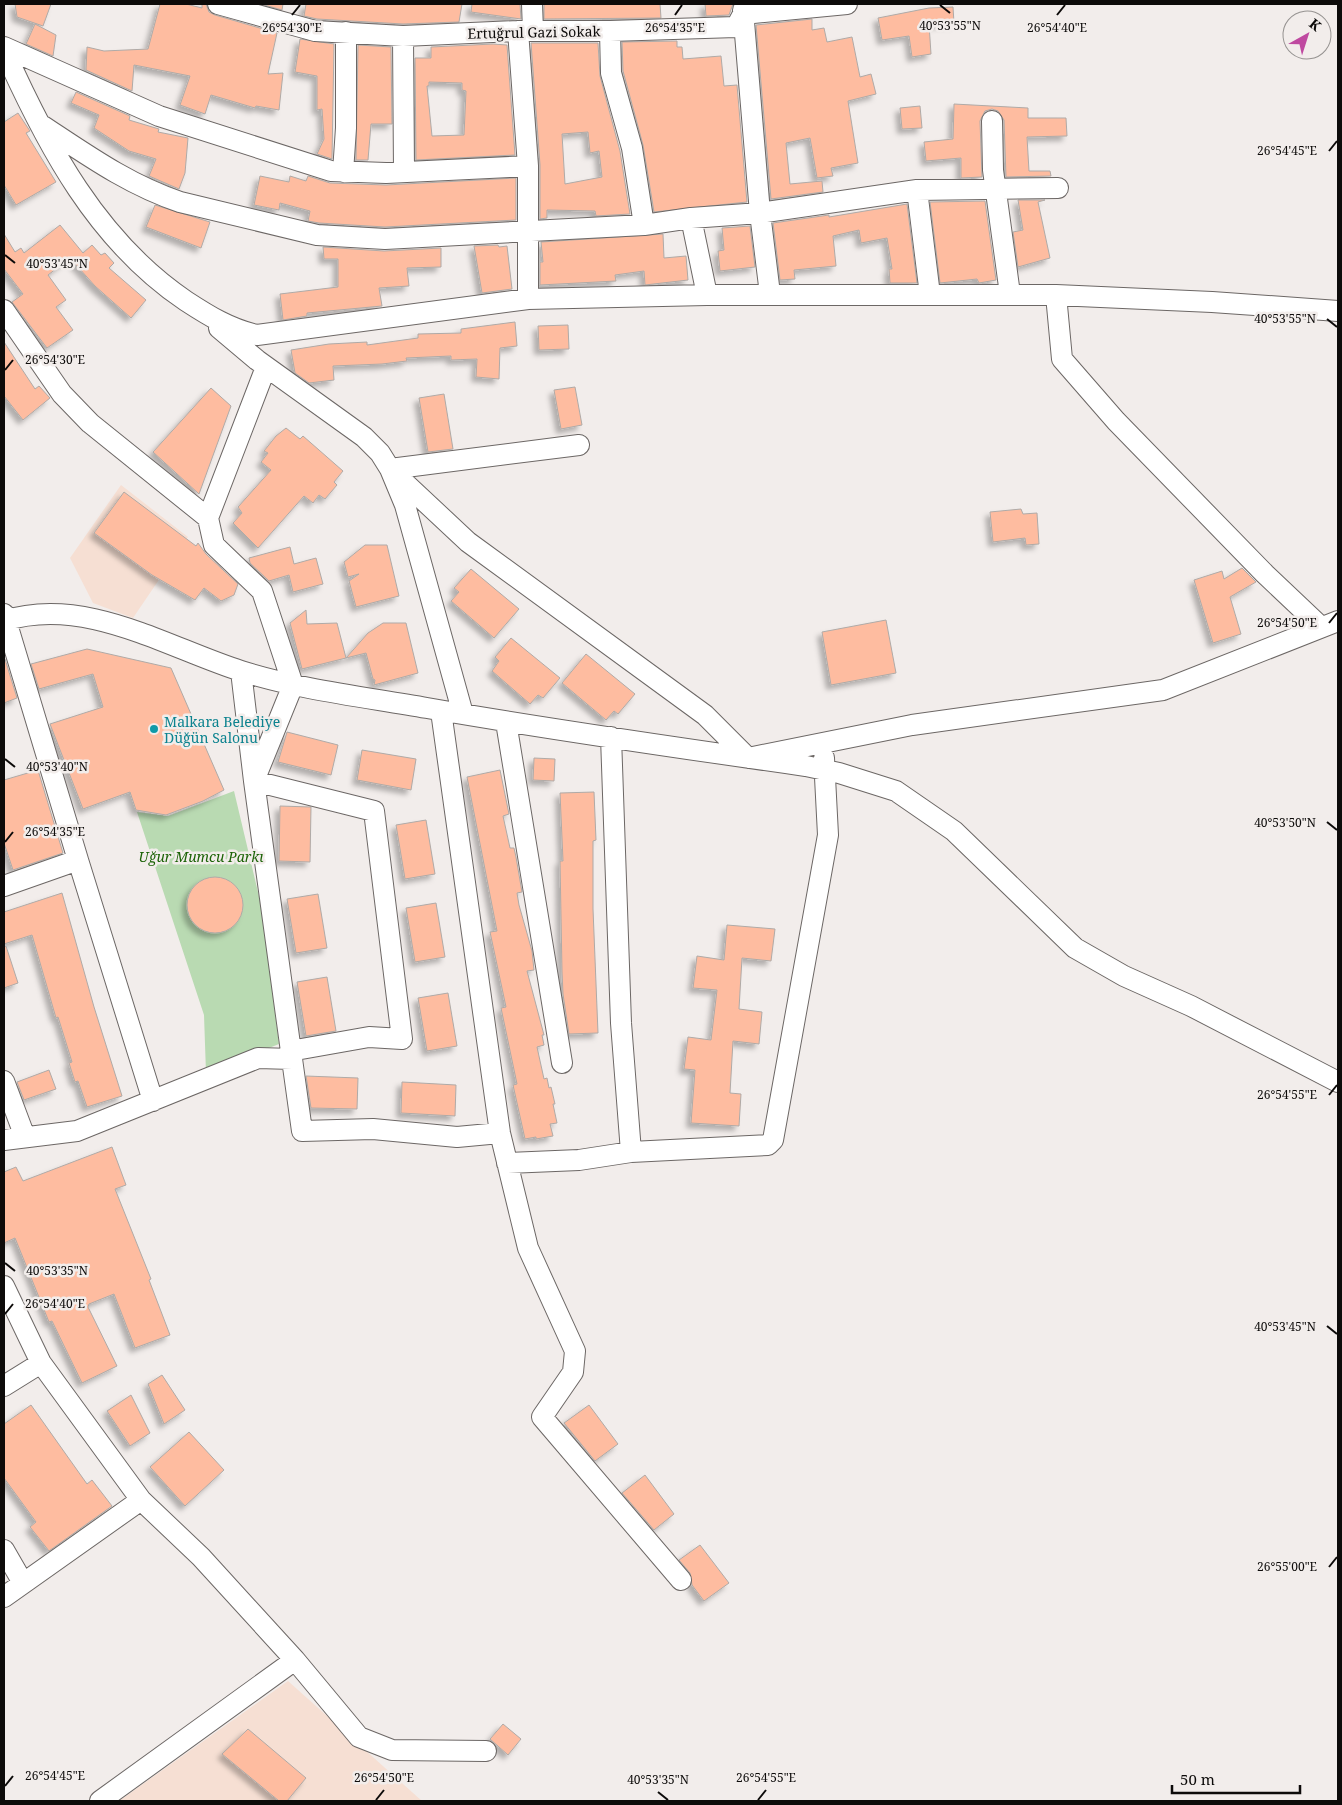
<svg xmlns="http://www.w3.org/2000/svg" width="1342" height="1805" font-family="'Noto Serif',serif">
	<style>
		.education { fill: #f6dfd3 }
		.green { fill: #b9dab2 }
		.building { fill: #febca0; stroke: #afaaa7; fill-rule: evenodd; filter: url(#shadow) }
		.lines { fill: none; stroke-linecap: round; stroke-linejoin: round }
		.minor-casing { stroke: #6c6765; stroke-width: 22 }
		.minor { stroke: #fff; stroke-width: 20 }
		.ticks { fill: none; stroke: #0d0b0a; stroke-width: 2 }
		.culture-dot { fill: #0f9aa8; stroke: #f2edeb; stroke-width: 2 }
		.labels { text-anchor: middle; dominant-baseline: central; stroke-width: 5; stroke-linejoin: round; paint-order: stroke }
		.street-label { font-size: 14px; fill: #0d0b0a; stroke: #f2edeb }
		.culture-label { font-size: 14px; fill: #0d838f; stroke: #f2edeb; text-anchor: start }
		.park-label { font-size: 14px; font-style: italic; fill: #1c6307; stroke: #f2edeb }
		.ticks-label { font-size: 12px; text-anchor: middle; fill: #0d0b0a; stroke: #f2edeb; stroke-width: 5; stroke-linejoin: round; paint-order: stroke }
	</style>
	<defs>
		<filter id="shadow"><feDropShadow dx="-4.5" dy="4.5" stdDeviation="2.5" flood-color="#0004"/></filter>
	</defs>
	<rect width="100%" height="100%" fill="#f2edeb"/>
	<path class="education" d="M 121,485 L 188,537 L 133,618 L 93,603 L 70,558 Z
		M 288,1681 L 422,1801 L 119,1801 Z"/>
	<path class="green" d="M 234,791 L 262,909 L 279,1044 L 206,1073 L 204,1015 L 137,812 L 168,816 Z"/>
	<path class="building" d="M 15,4 L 51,4 L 43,26 L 17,17 Z
		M 160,4 L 186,4 L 202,8 L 202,4 L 206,4 L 209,12 L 215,15 L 277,33 L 268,74 L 283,73 L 279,110 L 256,106 L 255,108 L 211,95 L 205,114 L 180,105 L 190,76 L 134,65 L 132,91 L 86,70 L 87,47 L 104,51 L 148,49 Z
		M 261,4 L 283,4 L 282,10 Z
		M 306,4 L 462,4 L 459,22 L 403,24 L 317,19 L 304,16 Z
		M 472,4 L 520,4 L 521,19 L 471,12 Z
		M 544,4 L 660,4 L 661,18 L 544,19 Z
		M 705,4 L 733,4 L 729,15 L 706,16 Z
		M 953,7 L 954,23 L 929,24 L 931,54 L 912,57 L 909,36 L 882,40 L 878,18 L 929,8 Z
		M 812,19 L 812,30 L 824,28 L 827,42 L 852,37 L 860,77 L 871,74 L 876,94 L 848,101 L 858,163 L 831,168 L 833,176 L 817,178 L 810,138 L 786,143 L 790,184 L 822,181 L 823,192 L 771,199 L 756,25 Z
		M 35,24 L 56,35 L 53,56 L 26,44 Z
		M 300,39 L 334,44 L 332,159 L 317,154 L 324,139 L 322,109 L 317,110 L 317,76 L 295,72 Z
		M 677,41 L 677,47 L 682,47 L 683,59 L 721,56 L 724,86 L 737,85 L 747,202 L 654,212 L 643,145 L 623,71 L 622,42 Z
		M 531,43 L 598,43 L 600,76 L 620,151 L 630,214 L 596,216 L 595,211 L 547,210 L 547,218 L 540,219 L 540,165 ZM 588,132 L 590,153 L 599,151 L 602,177 L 565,184 L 562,134 Z
		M 493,44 L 507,45 L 515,155 L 416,160 L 415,58 L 431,58 L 431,47 ZM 429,82 L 462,83 L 462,90 L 466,91 L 464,135 L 432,136 L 427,86 L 429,86 Z
		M 358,45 L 391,47 L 392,124 L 371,124 L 368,160 L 356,160 Z
		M 76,92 L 130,116 L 129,120 L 159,129 L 158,132 L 188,138 L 185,173 L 179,189 L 149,176 L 156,159 L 129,151 L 94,128 L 99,115 L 71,103 Z
		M 954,104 L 1028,108 L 1028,118 L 1066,118 L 1067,136 L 1027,137 L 1029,171 L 1050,171 L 1051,176 L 1006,177 L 1004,120 L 998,111 L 992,109 L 985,111 L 980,121 L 982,177 L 961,178 L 961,158 L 926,161 L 924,142 L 953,139 Z
		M 920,106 L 922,128 L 902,129 L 900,108 Z
		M 18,113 L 30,131 L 26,133 L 56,182 L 16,205 L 4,185 L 4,122 Z
		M 260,176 L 289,182 L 290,176 L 306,181 L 308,176 L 330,183 L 386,185 L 516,178 L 516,220 L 385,227 L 319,223 L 308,221 L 310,211 L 280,203 L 279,210 L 254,205 Z
		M 1018,200 L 1045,200 L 1038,202 L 1050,258 L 1018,267 L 1013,232 L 1023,230 Z
		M 985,201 L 996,280 L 979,283 L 977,279 L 940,283 L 930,202 Z
		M 907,204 L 917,283 L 890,283 L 889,269 L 892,269 L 887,238 L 861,243 L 859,230 L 833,236 L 836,266 L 794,270 L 795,279 L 780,280 L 773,223 L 829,215 L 829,217 Z
		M 155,205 L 210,222 L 201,248 L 146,227 Z
		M 60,225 L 83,253 L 92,245 L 101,255 L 105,253 L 114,263 L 109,268 L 146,300 L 131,318 L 95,286 L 70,258 L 48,275 L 66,300 L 56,307 L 73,330 L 47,348 L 12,302 L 23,294 L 4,269 L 4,234 L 15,252 L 21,248 L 24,253 Z
		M 750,226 L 755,267 L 720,271 L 718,251 L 724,250 L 722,228 Z
		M 663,234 L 664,258 L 686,256 L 688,280 L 645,285 L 644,271 L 615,275 L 616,281 L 540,285 L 540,262 L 543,262 L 541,242 Z
		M 498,245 L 499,247 L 507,246 L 512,289 L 482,293 L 474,246 Z
		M 323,247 L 384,251 L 441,248 L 441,267 L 407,268 L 409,286 L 379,288 L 382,306 L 307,313 L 307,316 L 283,320 L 280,294 L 338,287 L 338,259 L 324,259 Z
		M 515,322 L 517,346 L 500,348 L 499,379 L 476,377 L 477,359 L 451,360 L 451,356 L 406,358 L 407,361 L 382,364 L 333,366 L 334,380 L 309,383 L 295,373 L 291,350 L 329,344 L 367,342 L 367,345 L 418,338 L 418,334 L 461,333 L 461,329 Z
		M 568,325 L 569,349 L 539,350 L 538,326 Z
		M 4,342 L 35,389 L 39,386 L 50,398 L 23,420 L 4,396 Z
		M 575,387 L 582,425 L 561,429 L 554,390 Z
		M 211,388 L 231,406 L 199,494 L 153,452 Z
		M 444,394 L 453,449 L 428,452 L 419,398 Z
		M 286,428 L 300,439 L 303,436 L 343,471 L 334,482 L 337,485 L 325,499 L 319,495 L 313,503 L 304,496 L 258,548 L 233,523 L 242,513 L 238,507 L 271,470 L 261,462 L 268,453 L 264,451 L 276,436 Z
		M 124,492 L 196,546 L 198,543 L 206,554 L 238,584 L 234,595 L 221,601 L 204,588 L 195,600 L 152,575 L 94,533 Z
		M 1021,509 L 1023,514 L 1037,513 L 1039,544 L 1026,545 L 1025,538 L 993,542 L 990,512 Z
		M 365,545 L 387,545 L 399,596 L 356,607 L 349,581 L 359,574 L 348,577 L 344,562 Z
		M 290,547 L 294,564 L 316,558 L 323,584 L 293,592 L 289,575 L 269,581 L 250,563 L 249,558 Z
		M 1242,568 L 1256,582 L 1230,597 L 1241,634 L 1213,643 L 1194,580 L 1222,571 L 1224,579 Z
		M 471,569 L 519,609 L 494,638 L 451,601 L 459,592 L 454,588 Z
		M 306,610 L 307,624 L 337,623 L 346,658 L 302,669 L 290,623 Z
		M 886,620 L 896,673 L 831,685 L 822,632 Z
		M 383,623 L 406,623 L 418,673 L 374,685 L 375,680 L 373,679 L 366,653 L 346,658 L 368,633 Z
		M 511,638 L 560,678 L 543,698 L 538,695 L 530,704 L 492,671 L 499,661 L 495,657 Z
		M 87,649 L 171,668 L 224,790 L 203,801 L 166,815 L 136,810 L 130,792 L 83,809 L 50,724 L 103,707 L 93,674 L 39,689 L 31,664 Z
		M 586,654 L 635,694 L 618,714 L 614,711 L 606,720 L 562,683 Z
		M 5,659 L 17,698 L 4,703 L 4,660 Z
		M 287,732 L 338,745 L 331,775 L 278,762 Z
		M 362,750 L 416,759 L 411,790 L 357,780 Z
		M 534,758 L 555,759 L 554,781 L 533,780 Z
		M 38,770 L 63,853 L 13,870 L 4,843 L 4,780 Z
		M 500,770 L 509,814 L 503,816 L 510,848 L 514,848 L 516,857 L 522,892 L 517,893 L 519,905 L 532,951 L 534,970 L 527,971 L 544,1035 L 542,1035 L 544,1045 L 537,1047 L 544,1079 L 547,1078 L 549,1088 L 551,1087 L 555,1104 L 553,1104 L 557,1123 L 550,1124 L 553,1136 L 536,1139 L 536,1137 L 525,1139 L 513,1085 L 517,1084 L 501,1008 L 506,1007 L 490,932 L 497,931 L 467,777 Z
		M 594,792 L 596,840 L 593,841 L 593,909 L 598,1033 L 569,1034 L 563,994 L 562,972 L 560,861 L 563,861 L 560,793 Z
		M 280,806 L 311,807 L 310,862 L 279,861 Z
		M 426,820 L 435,874 L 405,879 L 396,825 Z
		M187 905a28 28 0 1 1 56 0a28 28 0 1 1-56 0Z
		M 62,893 L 94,1007 L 122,1096 L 87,1107 L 78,1081 L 75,1082 L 69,1063 L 72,1062 L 58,1017 L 56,1018 L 32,935 L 4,944 L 4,912 Z
		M 318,894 L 327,948 L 296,953 L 287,899 Z
		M 436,903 L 445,957 L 415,962 L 406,908 Z
		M 727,925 L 775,929 L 771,961 L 742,958 L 739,1009 L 762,1012 L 759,1044 L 733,1041 L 730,1093 L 741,1094 L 739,1126 L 691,1123 L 695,1070 L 684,1069 L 688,1037 L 711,1040 L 717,990 L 693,988 L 697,956 L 724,960 Z
		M 6,946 L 18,983 L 4,988 L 4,947 Z
		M 327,977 L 336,1031 L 306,1036 L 297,982 Z
		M 448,993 L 457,1046 L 427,1051 L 418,998 Z
		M 49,1070 L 56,1089 L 24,1100 L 17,1082 Z
		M 306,1076 L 358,1078 L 357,1109 L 311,1108 Z
		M 402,1082 L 456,1085 L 455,1116 L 401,1113 Z
		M 112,1147 L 126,1185 L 115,1189 L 151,1279 L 149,1280 L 170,1335 L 135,1348 L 114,1294 L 89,1304 L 88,1307 L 117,1366 L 82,1383 L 52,1321 L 49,1322 L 15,1238 L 4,1243 L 4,1172 L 16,1167 L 23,1181 Z
		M 162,1375 L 185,1410 L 164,1424 L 148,1384 Z
		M 131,1395 L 150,1433 L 130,1446 L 107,1411 Z
		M 31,1405 L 87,1484 L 92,1480 L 112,1506 L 49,1551 L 30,1527 L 36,1522 L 4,1478 L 4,1424 Z
		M 589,1405 L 618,1444 L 595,1461 L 564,1423 Z
		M 189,1432 L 224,1470 L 185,1506 L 150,1467 Z
		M 645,1475 L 674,1514 L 654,1530 L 622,1493 Z
		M 700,1545 L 729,1583 L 704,1601 L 692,1585 L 690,1573 L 679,1560 Z
		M 503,1724 L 521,1739 L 508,1755 L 490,1739 Z
		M 248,1729 L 306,1778 L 287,1801 L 279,1801 L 222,1754 Z"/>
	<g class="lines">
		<g class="minor-casing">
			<path id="minor" d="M 218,4 L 315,31 L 403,36 L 518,31 L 610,31 L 736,27 L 743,14 L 847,4
				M 532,4 L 533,31
				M 743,10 L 760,213 L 770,294
				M 518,31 L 528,166 L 528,299
				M 610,31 L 611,73 L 632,148 L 644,225
				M 403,36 L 404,172
				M 4,47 L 159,116 L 331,171 L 386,173 L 528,166
				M 4,50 C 47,146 97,241 186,301 C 209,316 230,329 257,335 L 528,299 L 707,295 L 1056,295 L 1212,302 L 1338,311
				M 992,121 L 993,170 L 1010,294
				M 43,126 C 87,155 129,185 180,202 L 317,235 L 385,239 L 644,225 L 691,218 L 760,213 L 917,190 L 1058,188
				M 343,172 L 346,128 L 346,32
				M 917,190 L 930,295
				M 691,218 L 707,295
				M 1056,295 L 1062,359 L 1116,421 L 1265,574 L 1321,627
				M 4,310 L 62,394 L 90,423 L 208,518
				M 219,328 L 257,360 L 364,437 L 380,453 L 390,469 L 405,505 L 463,714
				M 266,367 L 208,518 L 214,545 L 262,591 L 293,685 L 254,781 L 292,1059
				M 390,469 L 468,542 L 705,715 L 748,758 L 912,725 L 1163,690 L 1338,621
				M 390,469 L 579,445
				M 4,614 L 78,860 L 4,886
				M 4,621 C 84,595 166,647 241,671 C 301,690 365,697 427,708 C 553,730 679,748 806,766 L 839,773 L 896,791 L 954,831 L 1075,948 L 1124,976 L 1191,1006 L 1338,1082
				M 241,671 L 254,781 L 374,811 L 402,1039 L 369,1037 L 290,1051
				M 441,711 L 500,1133 L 528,1248 L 575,1351 L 573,1372 L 542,1417 L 681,1580
				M 506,722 L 562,1063
				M 611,737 L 621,1023 L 631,1152
				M 78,860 L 153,1101
				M 4,1081 L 25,1137
				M 4,1140 L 77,1131 L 258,1058 L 292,1059 L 302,1131 L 373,1129 L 457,1137 L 500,1133
				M 507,1163 L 579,1160 L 631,1152 L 768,1145 L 773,1140 L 828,835 L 824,758
				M 4,1286 L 41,1363 L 141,1500 L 201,1557 L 295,1660 L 359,1737 L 392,1750 L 486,1751
				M 4,1386 L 41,1363
				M 4,1550 L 23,1583
				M 4,1597 L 141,1500
				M 100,1801 L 295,1660"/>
		</g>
		<use href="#minor" class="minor"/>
	</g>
	<path class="ticks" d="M 940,5 L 950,13M 292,15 L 300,5M 675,15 L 682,5M 1057,15 L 1065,5M 1329,151 L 1337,141M 5,255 L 15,263M 1327,319 L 1337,327M 5,370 L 13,360M 1329,623 L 1337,613M 5,759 L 15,767M 1327,822 L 1337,830M 5,842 L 13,832M 1329,1095 L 1337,1085M 5,1263 L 15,1271M 5,1314 L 13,1304M 1327,1326 L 1337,1334M 1329,1567 L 1337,1557M 5,1786 L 13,1776M 658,1792 L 668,1800M 376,1800 L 384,1790M 758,1800 L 766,1790"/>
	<circle class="culture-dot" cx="154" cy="729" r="5"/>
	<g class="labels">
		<g class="street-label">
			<text transform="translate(534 32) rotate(-1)">Ertuğrul Gazi Sokak</text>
		</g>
		<g class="culture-label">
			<text x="164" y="721">Malkara Belediye<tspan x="164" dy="16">Düğün Salonu</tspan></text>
		</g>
		<g class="park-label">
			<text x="201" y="856">Uğur Mumcu Parkı</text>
		</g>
	</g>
	<g class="ticks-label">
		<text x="950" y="30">40°53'55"N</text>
		<text x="292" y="32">26°54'30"E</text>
		<text x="675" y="32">26°54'35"E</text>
		<text x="1057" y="32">26°54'40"E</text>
		<text x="1287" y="155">26°54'45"E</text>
		<text x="57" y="268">40°53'45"N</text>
		<text x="1285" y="323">40°53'55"N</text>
		<text x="55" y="364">26°54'30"E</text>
		<text x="1287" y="627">26°54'50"E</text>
		<text x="57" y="771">40°53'40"N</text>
		<text x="1285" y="827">40°53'50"N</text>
		<text x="55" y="836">26°54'35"E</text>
		<text x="1287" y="1099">26°54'55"E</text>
		<text x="57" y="1275">40°53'35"N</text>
		<text x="55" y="1308">26°54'40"E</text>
		<text x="1285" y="1331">40°53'45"N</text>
		<text x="1287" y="1571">26°55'00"E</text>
		<text x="55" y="1780">26°54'45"E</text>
		<text x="384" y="1782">26°54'50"E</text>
		<text x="766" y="1782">26°54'55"E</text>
		<text x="658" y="1784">40°53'35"N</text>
	</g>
	<rect width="1342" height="1805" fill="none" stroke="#0d0b0a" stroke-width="10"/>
	<g transform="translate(1307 35) rotate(39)"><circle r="24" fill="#f2edeb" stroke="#969391"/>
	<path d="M0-4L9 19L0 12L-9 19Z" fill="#bf49a0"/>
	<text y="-8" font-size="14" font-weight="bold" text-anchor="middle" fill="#0d0b0a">K</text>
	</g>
	<path d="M1172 1785v8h128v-8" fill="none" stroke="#0d0b0a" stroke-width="2.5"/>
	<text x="1180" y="1785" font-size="15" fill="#0d0b0a" stroke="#f2edeb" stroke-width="4" paint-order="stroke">50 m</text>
</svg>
